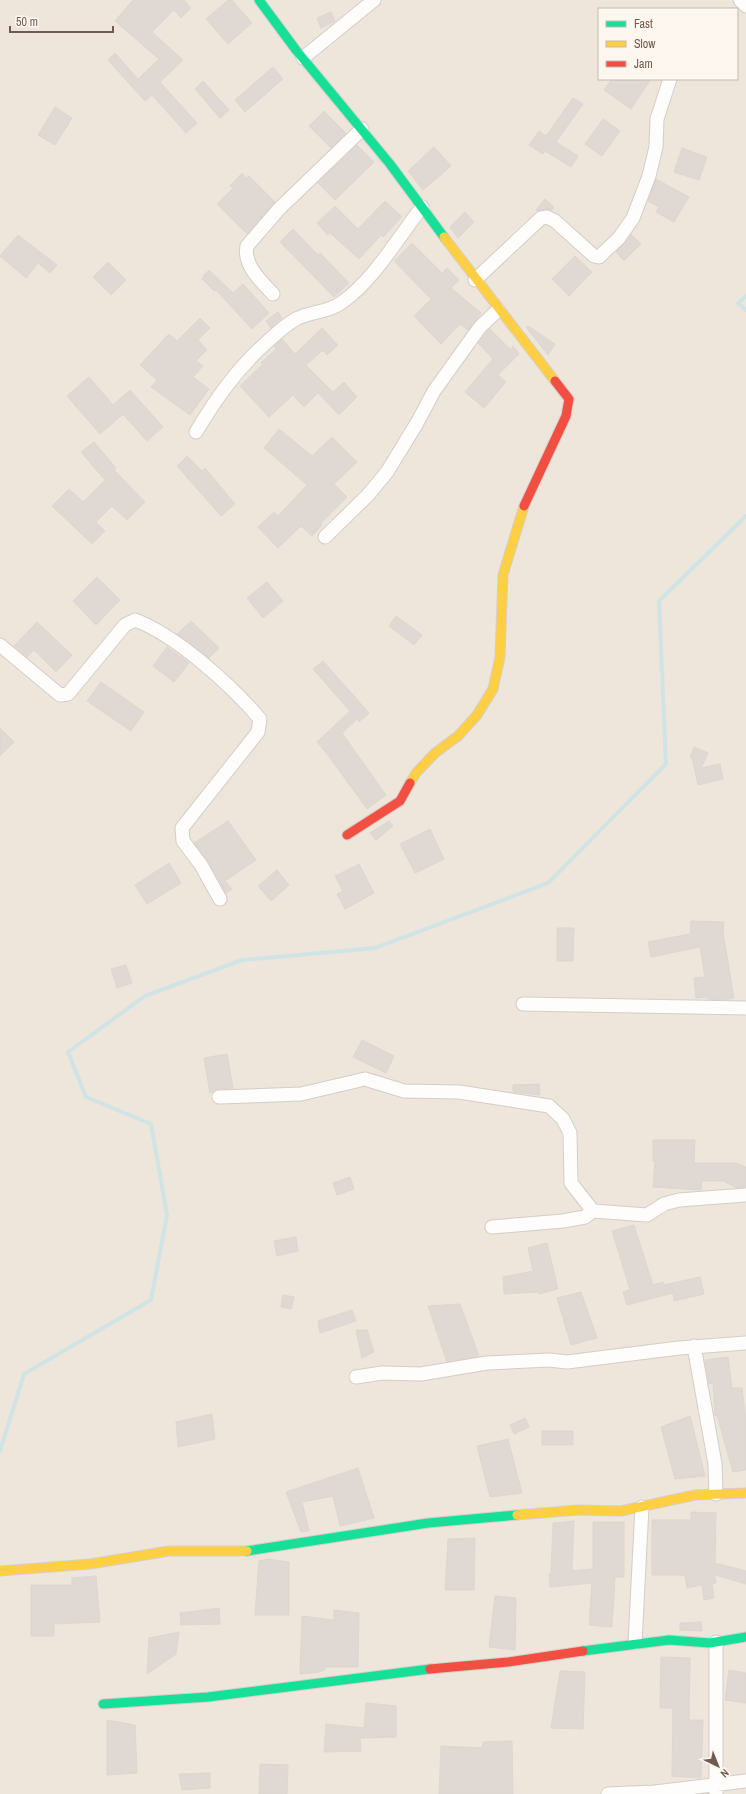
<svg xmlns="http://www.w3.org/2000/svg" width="746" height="1794" font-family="'Archivo Narrow',sans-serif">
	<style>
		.residential { fill: #eee5db; fill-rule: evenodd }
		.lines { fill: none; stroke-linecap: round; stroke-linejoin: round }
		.stream { stroke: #d0e4e5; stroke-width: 4 }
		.building { fill: #dfd8d3; stroke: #ded6d0 }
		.street-casing { stroke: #d3cec8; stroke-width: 15 }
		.fast-casing { stroke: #d5cfca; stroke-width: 11 }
		.slow-casing { stroke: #d5cfca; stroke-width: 11 }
		.jam-casing { stroke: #d5cfca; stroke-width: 11 }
		.street { stroke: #fefdfc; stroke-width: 13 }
		.fast { stroke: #16e098; stroke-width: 9 }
		.slow { stroke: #ffcf43; stroke-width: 9 }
		.jam { stroke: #f24e42; stroke-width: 9 }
	</style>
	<rect width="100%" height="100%" fill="#f6f2ed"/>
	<path class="residential" d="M 0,0 L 746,0 L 746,1794 L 0,1794 ZM 599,9 L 737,9 L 737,79 L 599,79 Z"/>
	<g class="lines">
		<path class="stream" d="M 746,296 L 738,303 L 746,310
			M 0,1451 L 24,1374 L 151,1300 L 167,1215 L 151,1124 L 86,1097 L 68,1052 L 145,996 L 242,960 L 375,948 L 548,883 L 666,764 L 659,601 L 746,516"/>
	</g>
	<path class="building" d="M 133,0 L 184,0 L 191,8 L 181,18 L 174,10 L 152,32 L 183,60 L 160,82 L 197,123 L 186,133 L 152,95 L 145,101 L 108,60 L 115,53 L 138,79 L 159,59 L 115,21 Z
		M 228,0 L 232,0 L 252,23 L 228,44 L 206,19 Z
		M 331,12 L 335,21 L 321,28 L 317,18 Z
		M 273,67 L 283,79 L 245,112 L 235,100 Z
		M 612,79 L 651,79 L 631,109 L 604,90 Z
		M 203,81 L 229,110 L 220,118 L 195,89 Z
		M 573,98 L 583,104 L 556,142 L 578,156 L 571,167 L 545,151 L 543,154 L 529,145 L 539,131 L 546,136 Z
		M 55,107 L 72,118 L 55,145 L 38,135 Z
		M 324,111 L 346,133 L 331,148 L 309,126 Z
		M 603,119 L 620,131 L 602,156 L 585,144 Z
		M 357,145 L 374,162 L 335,200 L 318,183 Z
		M 434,147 L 451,166 L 423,190 L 408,171 Z
		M 682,148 L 707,157 L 699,180 L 674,172 Z
		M 242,173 L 246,178 L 249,176 L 275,202 L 247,234 L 217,204 L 233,188 L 230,186 Z
		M 656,179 L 689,197 L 674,222 L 656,212 L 659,207 L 648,201 Z
		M 545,199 L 554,207 L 552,210 L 546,209 L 537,211 L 536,210 Z
		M 385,201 L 402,217 L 383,237 L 381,235 L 359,259 L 330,233 L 328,235 L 317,223 L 335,206 L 358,229 Z
		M 465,212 L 474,222 L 458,238 L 450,227 Z
		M 293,229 L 318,255 L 320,253 L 349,283 L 334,297 L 280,242 Z
		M 631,234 L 641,244 L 624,261 L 616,252 Z
		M 18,235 L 57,265 L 50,273 L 38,263 L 26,278 L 0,256 Z
		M 412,243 L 442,273 L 447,268 L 459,280 L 451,288 L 481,313 L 468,330 L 460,324 L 441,344 L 414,316 L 431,299 L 394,261 Z
		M 575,256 L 592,272 L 569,296 L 552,279 Z
		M 108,262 L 126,280 L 111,295 L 93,277 Z
		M 209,270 L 233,293 L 243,284 L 269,313 L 252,329 L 216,290 L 214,291 L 202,279 L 204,277 L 203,276 Z
		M 278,312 L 282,318 L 271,328 L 266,321 Z
		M 200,318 L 210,328 L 198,340 L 207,350 L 196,361 L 203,366 L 193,377 L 209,389 L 190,415 L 151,387 L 157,380 L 140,365 L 169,334 L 177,341 Z
		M 528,326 L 555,344 L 548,355 L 526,327 Z
		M 322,328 L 338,345 L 327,355 L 323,350 L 306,365 L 333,392 L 344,382 L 357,397 L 339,415 L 318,393 L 304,407 L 293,395 L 269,417 L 240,386 L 263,364 L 261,363 L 276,349 L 274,346 L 282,339 L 295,354 Z
		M 490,329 L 511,350 L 513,346 L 519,354 L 498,375 L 506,382 L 484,408 L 465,392 L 493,359 L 478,343 Z
		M 89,377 L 113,405 L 130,390 L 163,427 L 147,441 L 123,414 L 100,434 L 67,396 Z
		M 279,429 L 312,456 L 332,437 L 357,462 L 334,484 L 347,497 L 321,523 L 322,525 L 312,536 L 301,526 L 278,548 L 258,527 L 274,512 L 278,516 L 307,485 L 264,448 Z
		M 94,442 L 116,468 L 114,470 L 145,502 L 127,520 L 112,506 L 96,522 L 105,531 L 92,544 L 52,506 L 69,489 L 83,502 L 105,480 L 81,452 Z
		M 187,456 L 202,471 L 205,468 L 235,504 L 221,516 L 177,466 Z
		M 97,577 L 120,600 L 96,625 L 73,601 Z
		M 267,582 L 283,601 L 263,618 L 247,598 Z
		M 396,616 L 422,635 L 414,645 L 389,626 Z
		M 191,621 L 219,648 L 209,658 L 177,634 Z
		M 37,622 L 72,655 L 56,672 L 34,650 L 27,657 L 14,646 Z
		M 167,647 L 189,663 L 174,682 L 153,666 Z
		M 323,661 L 369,713 L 359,722 L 357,719 L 342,733 L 386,795 L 367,809 L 328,755 L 317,742 L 350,711 L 313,669 Z
		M 101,682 L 144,712 L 131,731 L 87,701 Z
		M 0,728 L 14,742 L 0,756 Z
		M 694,747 L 708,753 L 701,768 L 720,764 L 723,779 L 698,785 L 692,758 L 690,757 Z
		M 228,821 L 256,860 L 225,881 L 232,889 L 226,893 L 208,861 L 194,843 Z
		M 389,821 L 393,826 L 376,840 L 370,833 Z
		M 430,829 L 444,859 L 415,873 L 400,844 Z
		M 169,863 L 181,883 L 147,904 L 135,885 Z
		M 359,864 L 374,893 L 345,909 L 337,894 L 343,891 L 335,876 Z
		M 277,870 L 289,885 L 271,901 L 258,886 Z
		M 691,921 L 724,922 L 723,932 L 734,998 L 724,1000 L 708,999 L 708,997 L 696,998 L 694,978 L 705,977 L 700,947 L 651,957 L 648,942 L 690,934 Z
		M 557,928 L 574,928 L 573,961 L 557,961 Z
		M 126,965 L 132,983 L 117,988 L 111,969 Z
		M 362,1040 L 394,1056 L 386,1073 L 353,1057 Z
		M 227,1054 L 233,1088 L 218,1089 L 210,1093 L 204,1058 Z
		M 539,1084 L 540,1095 L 513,1092 L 513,1085 Z
		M 653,1140 L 695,1140 L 694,1163 L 736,1163 L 746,1167 L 746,1187 L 737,1188 L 723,1181 L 702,1181 L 701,1190 L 653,1187 L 655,1161 L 653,1161 Z
		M 350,1177 L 354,1189 L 337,1195 L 333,1183 Z
		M 634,1225 L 653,1285 L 663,1282 L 664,1285 L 700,1277 L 704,1294 L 674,1301 L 673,1293 L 627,1305 L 623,1292 L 630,1290 L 612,1231 Z
		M 296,1237 L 298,1251 L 277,1256 L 274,1241 Z
		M 547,1243 L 558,1289 L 539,1294 L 538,1292 L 504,1294 L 503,1277 L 533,1271 L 528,1248 Z
		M 581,1292 L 597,1338 L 571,1345 L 557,1298 Z
		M 283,1295 L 294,1297 L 291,1309 L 281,1307 Z
		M 460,1304 L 479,1356 L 447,1362 L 428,1306 Z
		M 352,1310 L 356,1321 L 320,1333 L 318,1321 Z
		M 356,1330 L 367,1330 L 374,1352 L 362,1358 Z
		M 728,1357 L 732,1388 L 742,1388 L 746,1422 L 746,1470 L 733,1472 L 717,1415 L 715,1416 L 713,1383 L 709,1384 L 705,1360 Z
		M 212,1414 L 215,1439 L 178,1447 L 176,1422 Z
		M 690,1416 L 705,1476 L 675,1479 L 661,1427 Z
		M 525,1418 L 529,1427 L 514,1434 L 510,1425 Z
		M 542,1431 L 573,1431 L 573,1445 L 542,1445 Z
		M 508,1439 L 522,1493 L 490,1497 L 477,1446 Z
		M 358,1468 L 374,1518 L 340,1526 L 333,1496 L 302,1502 L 309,1531 L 301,1532 L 286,1492 Z
		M 691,1512 L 716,1513 L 715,1563 L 746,1571 L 746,1584 L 715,1575 L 716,1583 L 712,1584 L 714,1598 L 704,1600 L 702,1585 L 687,1588 L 685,1575 L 652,1575 L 652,1520 L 691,1520 Z
		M 574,1521 L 572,1571 L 593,1569 L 593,1522 L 624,1522 L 624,1577 L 615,1577 L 612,1627 L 589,1625 L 592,1583 L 550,1587 L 549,1574 L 551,1574 L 553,1523 Z
		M 475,1538 L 474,1590 L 445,1590 L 448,1539 Z
		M 268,1559 L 289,1562 L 289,1615 L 255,1615 L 259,1561 Z
		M 96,1576 L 100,1622 L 54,1624 L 54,1636 L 31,1636 L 31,1585 L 72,1585 L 72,1578 Z
		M 495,1596 L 516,1598 L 515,1650 L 489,1647 Z
		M 219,1608 L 220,1624 L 181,1625 L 180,1613 Z
		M 334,1610 L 359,1613 L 358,1667 L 325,1667 L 325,1670 L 319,1672 L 300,1674 L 302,1616 L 334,1620 Z
		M 701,1622 L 702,1631 L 680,1630 L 680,1623 Z
		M 179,1632 L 176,1654 L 147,1674 L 149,1638 Z
		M 661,1657 L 690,1658 L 689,1720 L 703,1720 L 701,1778 L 672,1776 L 673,1708 L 660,1708 Z
		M 729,1670 L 746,1673 L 746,1703 L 725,1700 Z
		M 560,1671 L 585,1672 L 583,1729 L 551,1728 Z
		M 366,1703 L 396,1706 L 396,1737 L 360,1738 L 361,1751 L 324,1752 L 326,1724 L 364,1728 Z
		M 107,1720 L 135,1725 L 137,1773 L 107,1775 Z
		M 512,1741 L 513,1794 L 439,1794 L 441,1746 L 482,1748 L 483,1742 Z
		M 260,1764 L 288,1765 L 287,1794 L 259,1794 Z
		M 210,1773 L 210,1788 L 182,1790 L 179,1774 Z"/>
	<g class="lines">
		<g class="street-casing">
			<path id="street" d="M 740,0 L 746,6
				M 303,58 L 374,0
				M 475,280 L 541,218 L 547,217 L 555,221 L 594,256 L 599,257 L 619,238 L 633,218 L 649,176 L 656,147 L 657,119 L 670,79
				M 273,294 C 261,281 243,265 247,246 L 279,209 L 362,129
				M 196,432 C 217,397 237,369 267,342 C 276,334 285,325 296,319 C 311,311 327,313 341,303 C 374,280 397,239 422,207
				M 325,537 L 368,495 L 387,472 L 417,423 L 434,391 L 480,327 L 498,310
				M 0,645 L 60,695 L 68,694 L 125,625 L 135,620 C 176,635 232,686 260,719 L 258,732 L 182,828 L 183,841 L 201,865 L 220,899
				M 523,1004 L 746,1008
				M 219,1097 L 301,1094 L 365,1079 L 404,1091 L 459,1092 L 549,1106 L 563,1119 L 570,1133 L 571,1183 L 593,1211 L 647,1215 L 664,1204 L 679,1200 L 746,1195
				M 492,1227 L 563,1221 L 585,1217 L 593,1211
				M 694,1346 L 715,1464 L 716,1494
				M 356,1377 L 382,1373 L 421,1374 L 487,1363 L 549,1360 L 567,1362 L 679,1348 L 746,1343
				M 635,1643 L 642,1507
				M 608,1794 L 655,1792 L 746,1781
				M 716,1794 L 716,1642"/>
		</g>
		<g class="fast-casing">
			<path id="fast" d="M 259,0 L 296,50 L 390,164 L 444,237
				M 247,1551 L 428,1523 L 517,1515
				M 583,1651 L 669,1640 L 710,1643 L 746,1637
				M 103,1704 L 208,1697 L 430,1669"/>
		</g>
		<g class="slow-casing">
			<path id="slow" d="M 444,237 L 555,381
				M 410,783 L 416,773 L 435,753 L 458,736 L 477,715 L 493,689 L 500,657 L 503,575 L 524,506
				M 517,1515 L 578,1510 L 621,1511 L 695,1495 L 746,1493
				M 0,1571 L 90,1564 L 169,1551 L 247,1551"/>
		</g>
		<g class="jam-casing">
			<path id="jam" d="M 524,506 L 566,416 L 569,399 L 555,381
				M 347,835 L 400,801 L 410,783
				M 430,1669 L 508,1662 L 583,1651"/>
		</g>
		<use href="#street" class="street"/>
		<use href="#fast" class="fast"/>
		<use href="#slow" class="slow"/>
		<use href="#jam" class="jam"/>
	</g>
	<rect x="598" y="8" width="140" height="72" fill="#fdf7ef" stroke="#c5b9af"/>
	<rect x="606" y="21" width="20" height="6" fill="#16e098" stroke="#c5b9af"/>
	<text x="634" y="28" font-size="12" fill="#715b50">Fast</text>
	<rect x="606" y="41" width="20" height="6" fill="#ffcf43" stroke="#c5b9af"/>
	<text x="634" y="48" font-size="12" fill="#715b50">Slow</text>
	<rect x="606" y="61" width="20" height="6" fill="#f24e42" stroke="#c5b9af"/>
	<text x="634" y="68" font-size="12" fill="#715b50">Jam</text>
	<g transform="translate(718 1766) rotate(137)" stroke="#fdf7ef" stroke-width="3" paint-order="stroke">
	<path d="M0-3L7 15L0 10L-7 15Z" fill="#715b50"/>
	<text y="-6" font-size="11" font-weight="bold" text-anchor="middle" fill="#715b50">N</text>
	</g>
	<path d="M10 26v6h103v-6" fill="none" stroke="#715b50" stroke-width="2"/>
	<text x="16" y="26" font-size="12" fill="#715b50" stroke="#fdf7ef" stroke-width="3" paint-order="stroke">50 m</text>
</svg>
